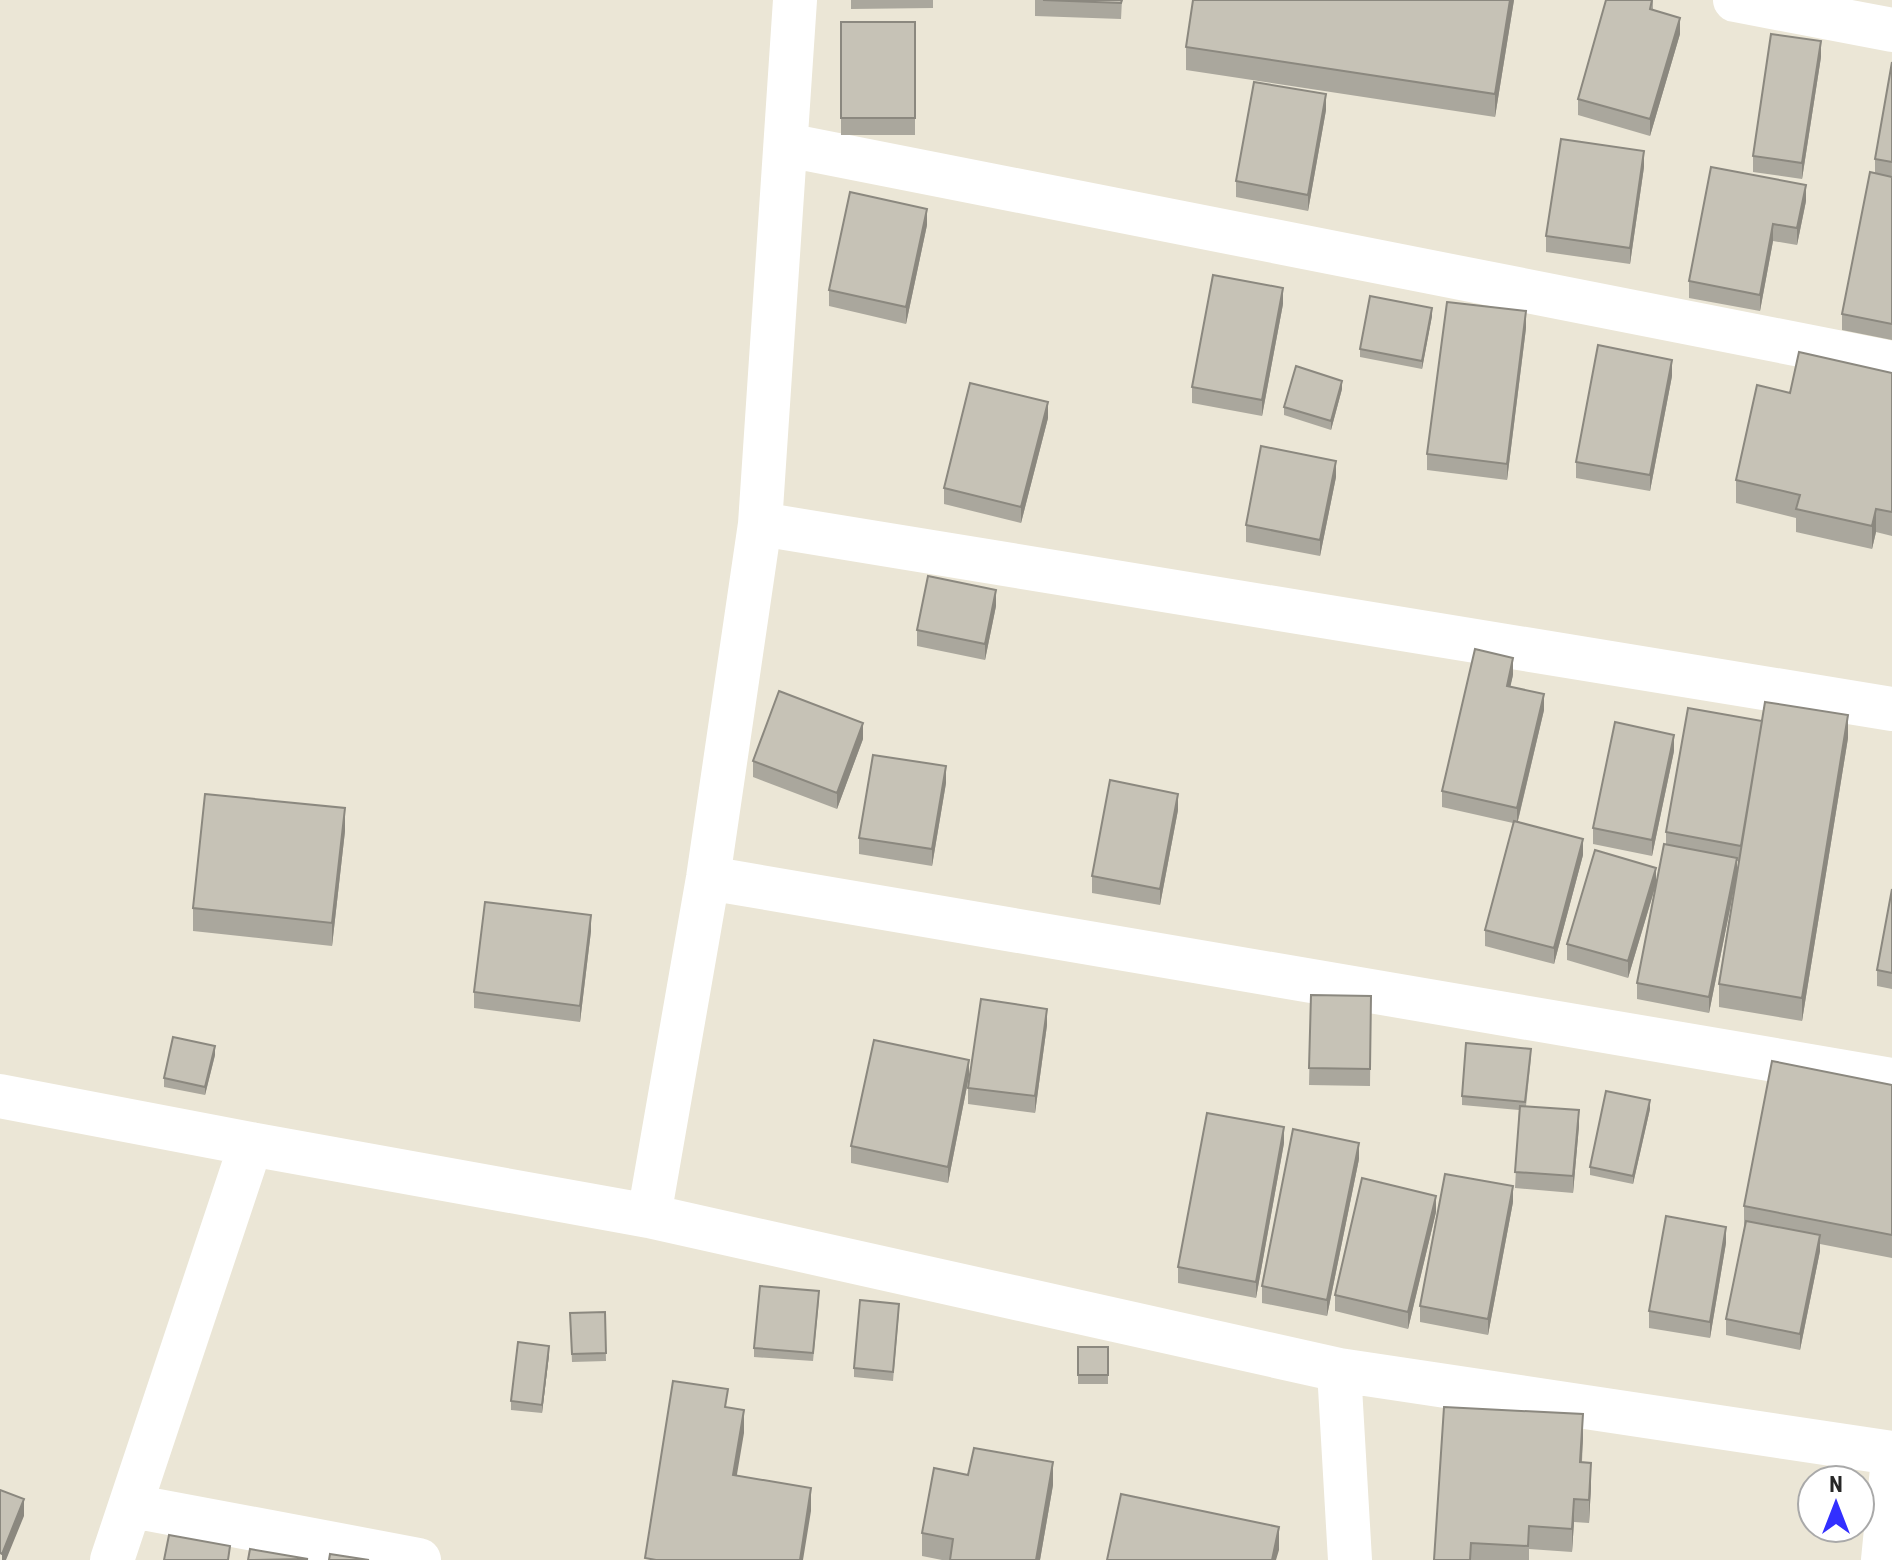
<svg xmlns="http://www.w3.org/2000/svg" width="1892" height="1560" font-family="'Roboto Condensed',sans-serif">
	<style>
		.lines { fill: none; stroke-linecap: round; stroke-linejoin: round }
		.street { stroke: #fff; stroke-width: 44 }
		.wall { fill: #aaa79d }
		.shaded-wall { fill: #8b887f }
		.building { fill: #c6c2b6; stroke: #8b887f; stroke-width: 2 }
	</style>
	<rect width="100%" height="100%" fill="#ebe6d6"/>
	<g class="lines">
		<path class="street" d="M 1735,0 L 1892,30
			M 787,145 L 1892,363
			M 760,524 L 1892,709
			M 708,878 L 1892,1080
			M 0,1096 L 251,1144 L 649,1216 L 1339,1370 L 1892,1453
			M 649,1216 L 708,878 L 760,524 L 795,0
			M 1339,1370 L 1350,1560
			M 132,1506 L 419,1560
			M 112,1560 L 251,1144
			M 1883,1560 L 1892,1469"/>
	</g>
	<path class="wall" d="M 851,0 L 933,0 L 933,8 L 851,9 Z
		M 1035,0 L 1122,0 L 1121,19 L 1035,16 Z
		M 1193,0 L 1514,0 L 1495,117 L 1186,70 L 1186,47 Z
		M 1653,0 L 1653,10 L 1680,34 L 1650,136 L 1578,115 L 1578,99 Z
		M 841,22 L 915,22 L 915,135 L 841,135 Z
		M 1821,57 L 1802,179 L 1753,172 L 1753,156 Z
		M 1892,62 L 1892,340 L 1842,330 L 1842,314 L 1875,173 L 1875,159 Z
		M 1326,110 L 1308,211 L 1236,197 L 1236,181 Z
		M 1644,167 L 1630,264 L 1546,252 L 1546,236 Z
		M 1806,201 L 1797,245 L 1773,241 L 1760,311 L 1689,298 L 1689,281 Z
		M 927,225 L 906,324 L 829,306 L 829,290 Z
		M 1283,304 L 1262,416 L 1192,403 L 1192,387 Z
		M 1432,316 L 1422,369 L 1360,357 L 1360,349 Z
		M 1526,328 L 1507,480 L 1427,470 L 1427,454 Z
		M 1892,373 L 1892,536 L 1876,532 L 1872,549 L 1796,532 L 1796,518 L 1736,503 L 1736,480 L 1790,393 Z
		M 1672,376 L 1650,491 L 1576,478 L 1576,462 Z
		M 1342,389 L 1331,430 L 1284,415 L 1284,407 Z
		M 1048,418 L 1021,523 L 944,504 L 944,488 Z
		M 1336,477 L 1320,556 L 1246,542 L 1246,525 Z
		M 996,606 L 985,660 L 917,646 L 917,630 Z
		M 1513,675 L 1510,686 L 1544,710 L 1518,821 L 1583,855 L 1554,964 L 1485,946 L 1485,930 L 1513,823 L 1442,807 L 1442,791 Z
		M 1848,738 L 1802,1021 L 1719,1007 L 1719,984 L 1739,861 L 1737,861 L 1737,874 L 1709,1013 L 1637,999 L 1637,983 L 1655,888 L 1628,978 L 1567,960 L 1567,944 L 1656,882 L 1666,844 L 1666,832 Z
		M 863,739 L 837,809 L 753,777 L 753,761 Z
		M 1674,751 L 1652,856 L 1593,844 L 1593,828 Z
		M 946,783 L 932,866 L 859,854 L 859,838 Z
		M 1178,810 L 1160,905 L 1092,893 L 1092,876 Z
		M 345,831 L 332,946 L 193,931 L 193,908 Z
		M 1892,889 L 1892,989 L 1877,986 L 1877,970 Z
		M 591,931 L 580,1022 L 474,1008 L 474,992 Z
		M 1311,995 L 1371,996 L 1370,1086 L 1309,1085 Z
		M 1047,1025 L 1035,1113 L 968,1104 L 968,1088 Z
		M 215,1055 L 205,1095 L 164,1087 L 164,1078 Z
		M 1531,1058 L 1526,1106 L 1579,1126 L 1573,1193 L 1515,1188 L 1519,1110 L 1462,1105 L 1462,1096 Z
		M 969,1076 L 948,1183 L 851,1163 L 851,1146 Z
		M 1892,1085 L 1892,1258 L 1820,1244 L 1820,1251 L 1800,1350 L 1726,1335 L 1726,1319 L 1744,1229 L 1744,1206 Z
		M 1650,1109 L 1633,1184 L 1590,1175 L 1590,1167 Z
		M 1284,1143 L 1256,1298 L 1178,1283 L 1178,1267 Z
		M 1359,1159 L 1327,1316 L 1262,1303 L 1262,1286 Z
		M 1513,1202 L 1488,1335 L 1420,1322 L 1420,1306 Z
		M 1436,1212 L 1408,1329 L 1335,1311 L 1335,1295 Z
		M 1726,1243 L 1710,1338 L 1649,1328 L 1649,1311 Z
		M 819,1300 L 813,1361 L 754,1357 L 754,1348 Z
		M 605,1312 L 606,1361 L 572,1362 L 570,1313 Z
		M 899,1312 L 893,1381 L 854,1377 L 854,1368 Z
		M 1078,1347 L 1108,1347 L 1108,1384 L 1078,1384 Z
		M 549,1355 L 542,1413 L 511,1410 L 511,1401 Z
		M 1583,1438 L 1582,1462 L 1591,1486 L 1589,1523 L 1574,1522 L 1572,1552 L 1529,1549 L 1529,1560 L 1434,1560 Z
		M 968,1475 L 1053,1485 L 1040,1560 L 942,1560 L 922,1556 L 922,1533 Z"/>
	<path class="shaded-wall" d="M 1510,0 L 1514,0 L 1495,117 L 1495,94 Z
		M 1680,18 L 1680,34 L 1650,136 L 1650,119 Z
		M 1821,41 L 1821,57 L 1802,179 L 1802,163 Z
		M 1326,94 L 1326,110 L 1308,211 L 1308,195 Z
		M 1644,151 L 1644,167 L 1630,264 L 1630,248 Z
		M 1806,185 L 1806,201 L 1797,245 L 1797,228 Z
		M 927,209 L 927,225 L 906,324 L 906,307 Z
		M 1773,224 L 1773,241 L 1760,311 L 1760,295 Z
		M 1283,288 L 1283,304 L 1262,416 L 1262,400 Z
		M 1432,308 L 1432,316 L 1422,369 L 1422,361 Z
		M 1526,311 L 1526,328 L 1507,480 L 1507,464 Z
		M 1672,360 L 1672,376 L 1650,491 L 1650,475 Z
		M 1342,381 L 1342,389 L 1331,430 L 1331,421 Z
		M 1048,402 L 1048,418 L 1021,523 L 1021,507 Z
		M 1336,461 L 1336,477 L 1320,556 L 1320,540 Z
		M 1876,509 L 1876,532 L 1872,549 L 1872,526 Z
		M 996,590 L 996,606 L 985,660 L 985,644 Z
		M 1513,658 L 1513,675 L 1507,702 L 1507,686 Z
		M 1544,694 L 1544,710 L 1517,824 L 1517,808 Z
		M 1848,715 L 1848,738 L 1802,1021 L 1802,998 Z
		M 863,723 L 863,739 L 837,809 L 837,793 Z
		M 1674,735 L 1674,751 L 1652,856 L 1652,840 Z
		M 946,766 L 946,783 L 932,866 L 932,849 Z
		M 1178,794 L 1178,810 L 1160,905 L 1160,889 Z
		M 345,808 L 345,831 L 332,946 L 332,923 Z
		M 1583,839 L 1583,855 L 1554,964 L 1554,948 Z
		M 1737,858 L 1737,874 L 1709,1013 L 1709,997 Z
		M 1656,868 L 1656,884 L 1628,978 L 1628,961 Z
		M 591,915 L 591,931 L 580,1022 L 580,1006 Z
		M 1047,1009 L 1047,1025 L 1035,1113 L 1035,1096 Z
		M 215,1046 L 215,1055 L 205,1095 L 205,1087 Z
		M 969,1060 L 969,1076 L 948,1183 L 948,1167 Z
		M 1650,1100 L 1650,1109 L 1633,1184 L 1633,1176 Z
		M 1579,1110 L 1579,1126 L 1573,1193 L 1573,1176 Z
		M 1284,1127 L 1284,1143 L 1256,1298 L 1256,1282 Z
		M 1359,1143 L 1359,1159 L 1327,1316 L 1327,1300 Z
		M 1513,1186 L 1513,1202 L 1488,1335 L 1488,1319 Z
		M 1436,1196 L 1436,1212 L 1408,1329 L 1408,1312 Z
		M 1726,1227 L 1726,1243 L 1710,1338 L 1710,1322 Z
		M 1820,1235 L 1820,1251 L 1800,1350 L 1800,1334 Z
		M 549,1346 L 549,1355 L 542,1413 L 542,1405 Z
		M 744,1410 L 744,1433 L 733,1498 L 733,1475 Z
		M 1583,1414 L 1583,1438 L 1580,1485 L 1580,1462 Z
		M 1053,1462 L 1053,1485 L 1040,1560 L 1036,1560 Z
		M 1591,1463 L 1591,1486 L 1589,1523 L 1589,1500 Z
		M 811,1488 L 811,1511 L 803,1560 L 800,1560 Z
		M 24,1499 L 24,1516 L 6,1560 L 2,1560 L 2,1554 Z
		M 1574,1499 L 1574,1522 L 1572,1552 L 1572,1529 Z
		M 1279,1527 L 1279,1550 L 1276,1560 L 1272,1560 Z"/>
	<path class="building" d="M 1043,0 L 1122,0 L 1121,3 Z
		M 1193,0 L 1510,0 L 1495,94 L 1186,47 Z
		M 1606,0 L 1652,0 L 1650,9 L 1680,18 L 1650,119 L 1578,99 Z
		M 841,22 L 915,22 L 915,118 L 841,118 Z
		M 1771,34 L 1821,41 L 1802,163 L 1753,156 Z
		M 1892,62 L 1892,162 L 1875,159 Z
		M 1254,82 L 1326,94 L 1308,195 L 1236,181 Z
		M 1561,139 L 1644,151 L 1630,248 L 1546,236 Z
		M 1711,167 L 1806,185 L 1797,228 L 1773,224 L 1760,295 L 1689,281 Z
		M 1870,172 L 1892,177 L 1892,324 L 1842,314 Z
		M 850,192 L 927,209 L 906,307 L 829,290 Z
		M 1213,275 L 1283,288 L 1262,400 L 1192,387 Z
		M 1370,296 L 1432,308 L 1422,361 L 1360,349 Z
		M 1447,302 L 1526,311 L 1507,464 L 1427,454 Z
		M 1598,345 L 1672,360 L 1650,475 L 1576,462 Z
		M 1799,352 L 1892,373 L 1892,512 L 1876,509 L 1872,526 L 1796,509 L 1800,495 L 1736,480 L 1757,385 L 1790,393 Z
		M 1296,366 L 1342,381 L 1331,421 L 1284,407 Z
		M 970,383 L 1048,402 L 1021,507 L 944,488 Z
		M 1261,446 L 1336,461 L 1320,540 L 1246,525 Z
		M 928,576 L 996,590 L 985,644 L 917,630 Z
		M 1475,649 L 1513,658 L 1507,686 L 1544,694 L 1517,808 L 1442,791 Z
		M 779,691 L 863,723 L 837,793 L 753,761 Z
		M 1765,702 L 1848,715 L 1802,998 L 1719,984 Z
		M 1688,708 L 1762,721 L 1741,846 L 1666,832 Z
		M 1615,722 L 1674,735 L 1652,840 L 1593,828 Z
		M 873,755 L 946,766 L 932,849 L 859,838 Z
		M 1110,780 L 1178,794 L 1160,889 L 1092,876 Z
		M 205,794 L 345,808 L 332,923 L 193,908 Z
		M 1514,821 L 1583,839 L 1554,948 L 1485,930 Z
		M 1664,844 L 1737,858 L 1709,997 L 1637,983 Z
		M 1595,850 L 1656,868 L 1628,961 L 1567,944 Z
		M 1892,889 L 1892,973 L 1877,970 Z
		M 485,902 L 591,915 L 580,1006 L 474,992 Z
		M 1311,995 L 1371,996 L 1370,1069 L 1309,1068 Z
		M 981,999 L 1047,1009 L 1035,1096 L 968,1088 Z
		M 173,1037 L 215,1046 L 205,1087 L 164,1078 Z
		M 874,1040 L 969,1060 L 948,1167 L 851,1146 Z
		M 1466,1043 L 1531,1049 L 1525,1102 L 1462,1096 Z
		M 1772,1061 L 1892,1085 L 1892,1235 L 1744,1206 Z
		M 1606,1091 L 1650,1100 L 1633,1176 L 1590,1167 Z
		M 1520,1106 L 1579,1110 L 1573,1176 L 1515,1172 Z
		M 1207,1113 L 1284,1127 L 1256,1282 L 1178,1267 Z
		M 1293,1129 L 1359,1143 L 1327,1300 L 1262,1286 Z
		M 1445,1174 L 1513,1186 L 1488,1319 L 1420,1306 Z
		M 1362,1178 L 1436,1196 L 1408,1312 L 1335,1295 Z
		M 1666,1216 L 1726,1227 L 1710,1322 L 1649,1311 Z
		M 1746,1221 L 1820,1235 L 1800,1334 L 1726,1319 Z
		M 760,1286 L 819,1291 L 813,1353 L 754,1348 Z
		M 860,1300 L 899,1304 L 893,1372 L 854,1368 Z
		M 605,1312 L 606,1353 L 572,1354 L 570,1313 Z
		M 518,1342 L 549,1346 L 542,1405 L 511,1401 Z
		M 1078,1347 L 1108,1347 L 1108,1375 L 1078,1375 Z
		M 673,1381 L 728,1389 L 725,1407 L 744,1410 L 733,1475 L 811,1488 L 800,1560 L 656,1560 L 645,1558 Z
		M 1444,1407 L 1583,1414 L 1580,1462 L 1591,1463 L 1589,1500 L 1574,1499 L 1572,1529 L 1529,1526 L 1528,1546 L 1471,1543 L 1470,1560 L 1434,1560 Z
		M 974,1448 L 1053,1462 L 1036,1560 L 950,1560 L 953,1539 L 922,1533 L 934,1468 L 968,1475 Z
		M 0,1490 L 24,1499 L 2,1554 L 0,1553 Z
		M 1121,1494 L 1279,1527 L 1272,1560 L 1107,1560 Z
		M 169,1535 L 230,1546 L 228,1560 L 164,1560 Z
		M 250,1549 L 308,1559 L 248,1560 Z
		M 330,1554 L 369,1560 L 329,1560 Z"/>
	<g transform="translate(1836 1504)"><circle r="38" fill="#ffffff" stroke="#a9a9a9" stroke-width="2"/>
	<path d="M0-6L14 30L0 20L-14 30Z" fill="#322fff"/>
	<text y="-12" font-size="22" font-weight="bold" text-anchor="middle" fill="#272727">N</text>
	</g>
</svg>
